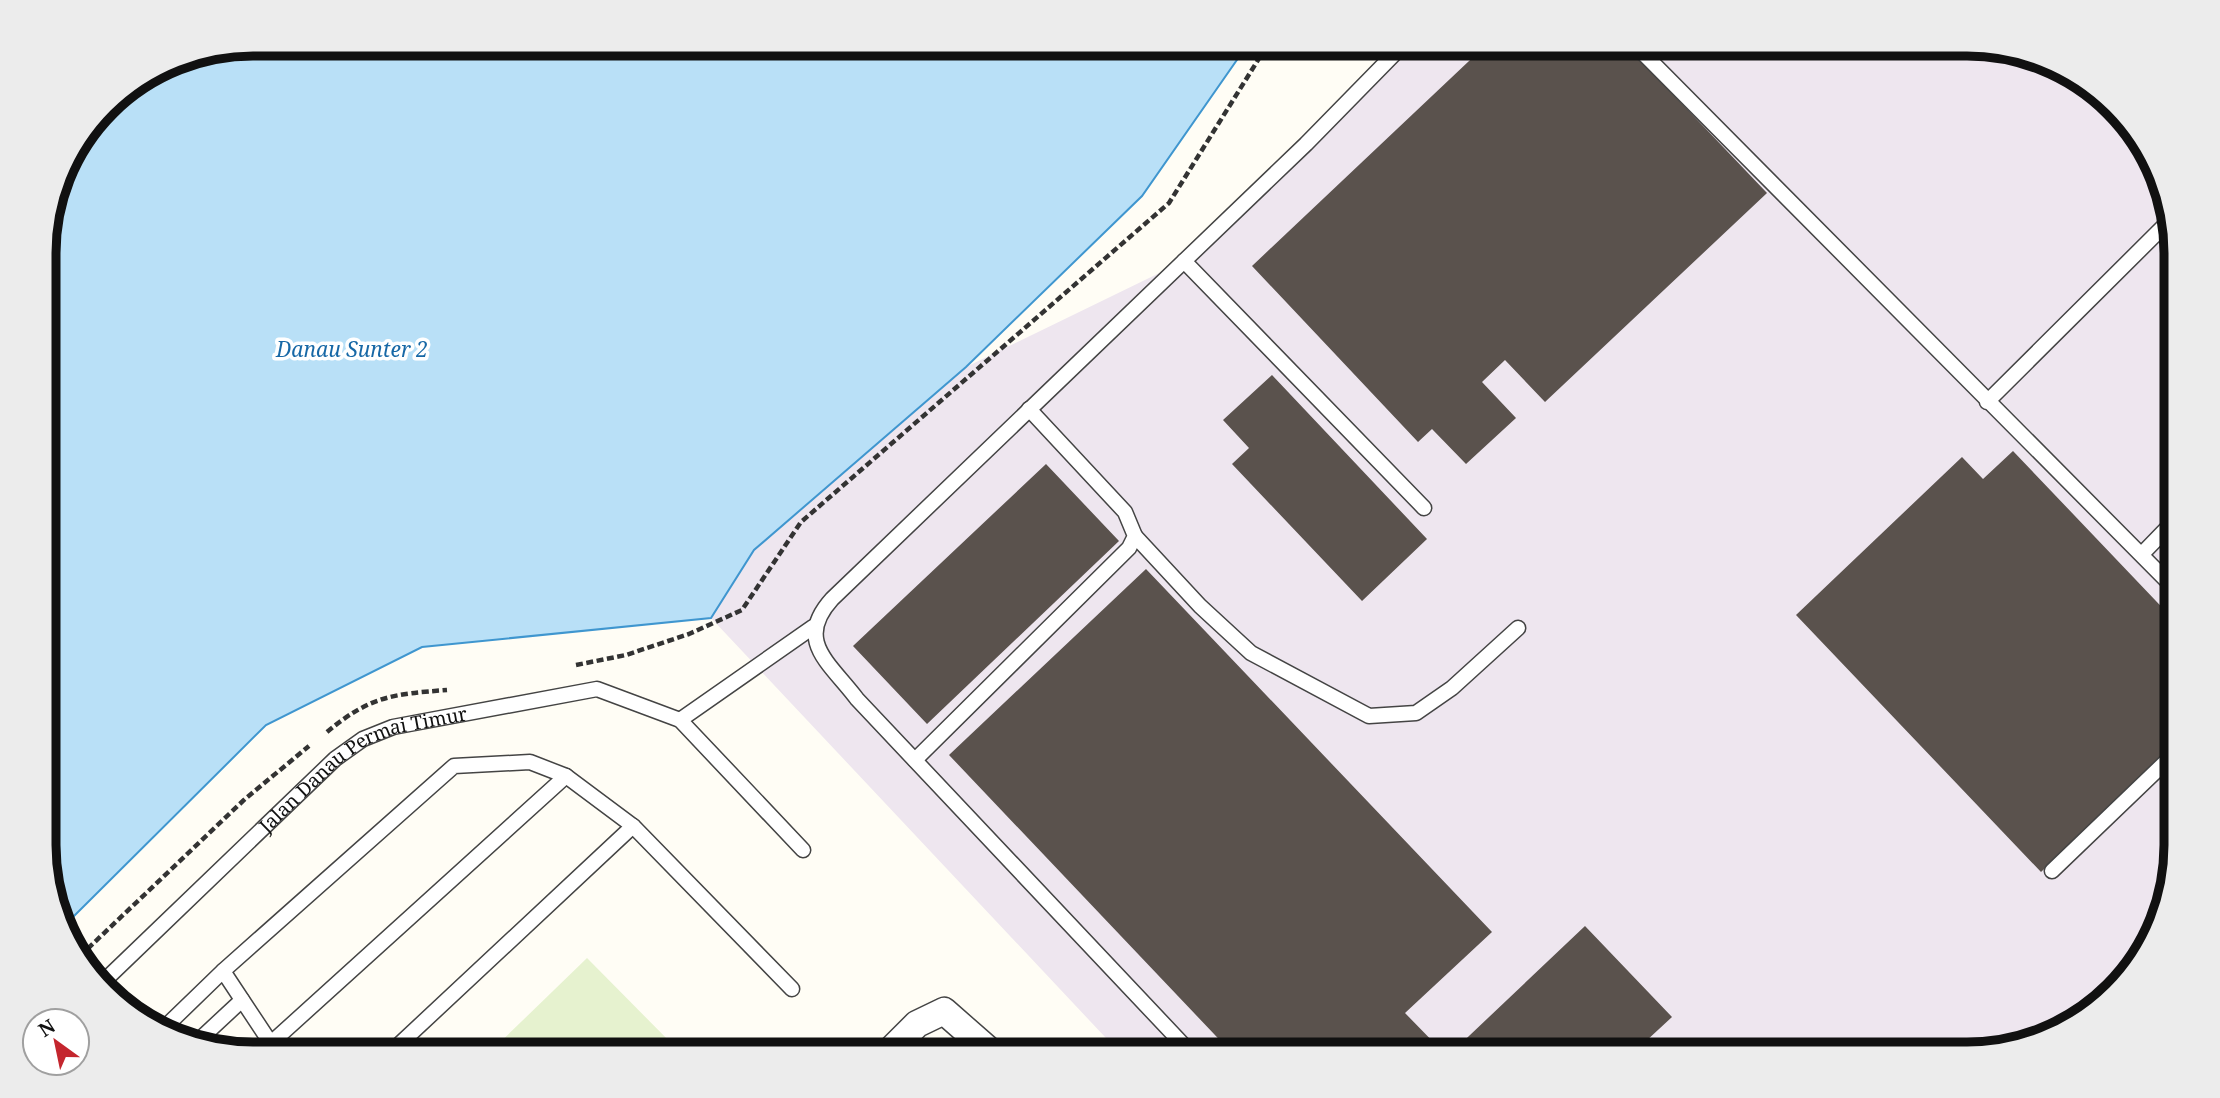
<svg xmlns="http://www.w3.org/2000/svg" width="2220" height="1098" font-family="'Noto Serif',serif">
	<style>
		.industrial { fill: #eee6ef }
		.pitch { fill: #e6f2cf }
		.water { fill: #b9e0f7; stroke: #3f96cf; stroke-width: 2 }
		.building { fill: #5a524d }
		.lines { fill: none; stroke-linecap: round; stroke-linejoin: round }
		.lane-casing { stroke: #444; stroke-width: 17 }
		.street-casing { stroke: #444; stroke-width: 29 }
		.path { stroke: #333; stroke-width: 4.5; stroke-dasharray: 7 3.5; stroke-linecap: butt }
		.lane { stroke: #fff; stroke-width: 14 }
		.street { stroke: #fff; stroke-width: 26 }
		.labels { text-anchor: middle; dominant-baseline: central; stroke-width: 7; stroke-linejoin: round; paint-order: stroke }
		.street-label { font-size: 19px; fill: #111; stroke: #fff }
		.water-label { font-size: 21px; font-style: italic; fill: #1768a6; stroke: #fff }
		.rim { fill: none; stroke: #111; stroke-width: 9 }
	</style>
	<rect width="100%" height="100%" fill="#fffdf5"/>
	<path class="industrial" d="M 1402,44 L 1967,44 L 2059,65 L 2133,126 L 2175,226 L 2176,845 L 2155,937 L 2083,1019 L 1980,1054 L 1121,1054 L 711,618 L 754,550 L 966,367 L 1184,261 Z"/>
	<path class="pitch" d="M 587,958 L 682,1054 L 488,1054 Z"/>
	<path class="water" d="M 253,44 L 1248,44 L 1142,196 L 966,367 L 754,550 L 711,618 L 422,647 L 266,725 L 67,923 L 46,873 L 44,239 L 65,161 L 115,96 L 173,60 Z"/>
	<path class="building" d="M 1487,44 L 1625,44 L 1767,193 L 1545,402 L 1505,360 L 1482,382 L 1516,418 L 1466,464 L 1432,429 L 1418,442 L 1252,266 Z
		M 1272,375 L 1427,539 L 1362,601 L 1232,464 L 1249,448 L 1223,420 Z
		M 2013,451 L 2176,622 L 2176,745 L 2041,872 L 1796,615 L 1962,457 L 1983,479 Z
		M 1046,464 L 1119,541 L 927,724 L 853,646 Z
		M 1146,569 L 1492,932 L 1405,1013 L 1445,1054 L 1233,1054 L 949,755 Z
		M 1585,926 L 1672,1017 L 1632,1054 L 1450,1054 Z
		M 288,1038 L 305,1054 L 272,1054 Z"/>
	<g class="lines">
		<g class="lane-casing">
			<g id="lane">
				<path d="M 1634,44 L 2176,590"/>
				<path d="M 1184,261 L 1424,508"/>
				<path d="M 1987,402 L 2171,219"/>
				<path d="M 1135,536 L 1200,606 L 1251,653 L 1369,716 L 1416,713 L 1452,688 L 1518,628"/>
				<path d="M 2142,554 L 2175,520"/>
				<path d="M 680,720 L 813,627"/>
				<path d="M 915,760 L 1129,548 L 1135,536 L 1125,512 L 1029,409"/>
				<path d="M 2052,871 L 2176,752"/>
				<path d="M 223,971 L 270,1042"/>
				<path id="s1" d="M 101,984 L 335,759 L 363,739 L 393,727 L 597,689 L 680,720 L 803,850"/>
				<path d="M 160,1032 L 223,971 L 454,766 L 530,762 L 566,776 L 633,826 L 792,989"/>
				<path d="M 198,1041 L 242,1000"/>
				<path d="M 259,1054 L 566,776"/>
				<path d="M 389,1054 L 633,826"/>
				<path d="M 1192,1054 L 857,699 C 830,663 794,641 832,599 L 1306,144 L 1404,44"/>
			</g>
		</g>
		<g class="street-casing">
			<path id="street" d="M 887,1054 L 917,1024 L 944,1011 L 993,1054"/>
		</g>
		<path class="path" d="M 576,665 L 626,655 L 689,634 L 742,610 L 801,522 L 1169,203 L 1268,44
			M 327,732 C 370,696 393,694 447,690
			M 80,956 L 245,799 L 309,746"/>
		<use href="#lane" class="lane"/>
		<use href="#street" class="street"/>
	</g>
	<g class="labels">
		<g class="street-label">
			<text stroke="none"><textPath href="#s1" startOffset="345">Jalan Danau Permai Timur</textPath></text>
		</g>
		<g class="water-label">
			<text x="352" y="349">Danau Sunter 2</text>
		</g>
	</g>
	<path d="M0 0H2220V1098H0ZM253 56H1967A197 197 0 0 1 2164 253V845A197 197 0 0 1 1967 1042H253A197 197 0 0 1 56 845V253A197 197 0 0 1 253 56Z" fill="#ececec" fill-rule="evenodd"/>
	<path class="rim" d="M253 56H1967A197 197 0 0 1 2164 253V845A197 197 0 0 1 1967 1042H253A197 197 0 0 1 56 845V253A197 197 0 0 1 253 56Z"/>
	<g transform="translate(56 1042) rotate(327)"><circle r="33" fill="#ffffff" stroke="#a0a0a0" stroke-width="2"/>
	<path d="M0-5L12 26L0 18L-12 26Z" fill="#c4262e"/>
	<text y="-10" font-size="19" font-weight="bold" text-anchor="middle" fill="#111111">N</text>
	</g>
</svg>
